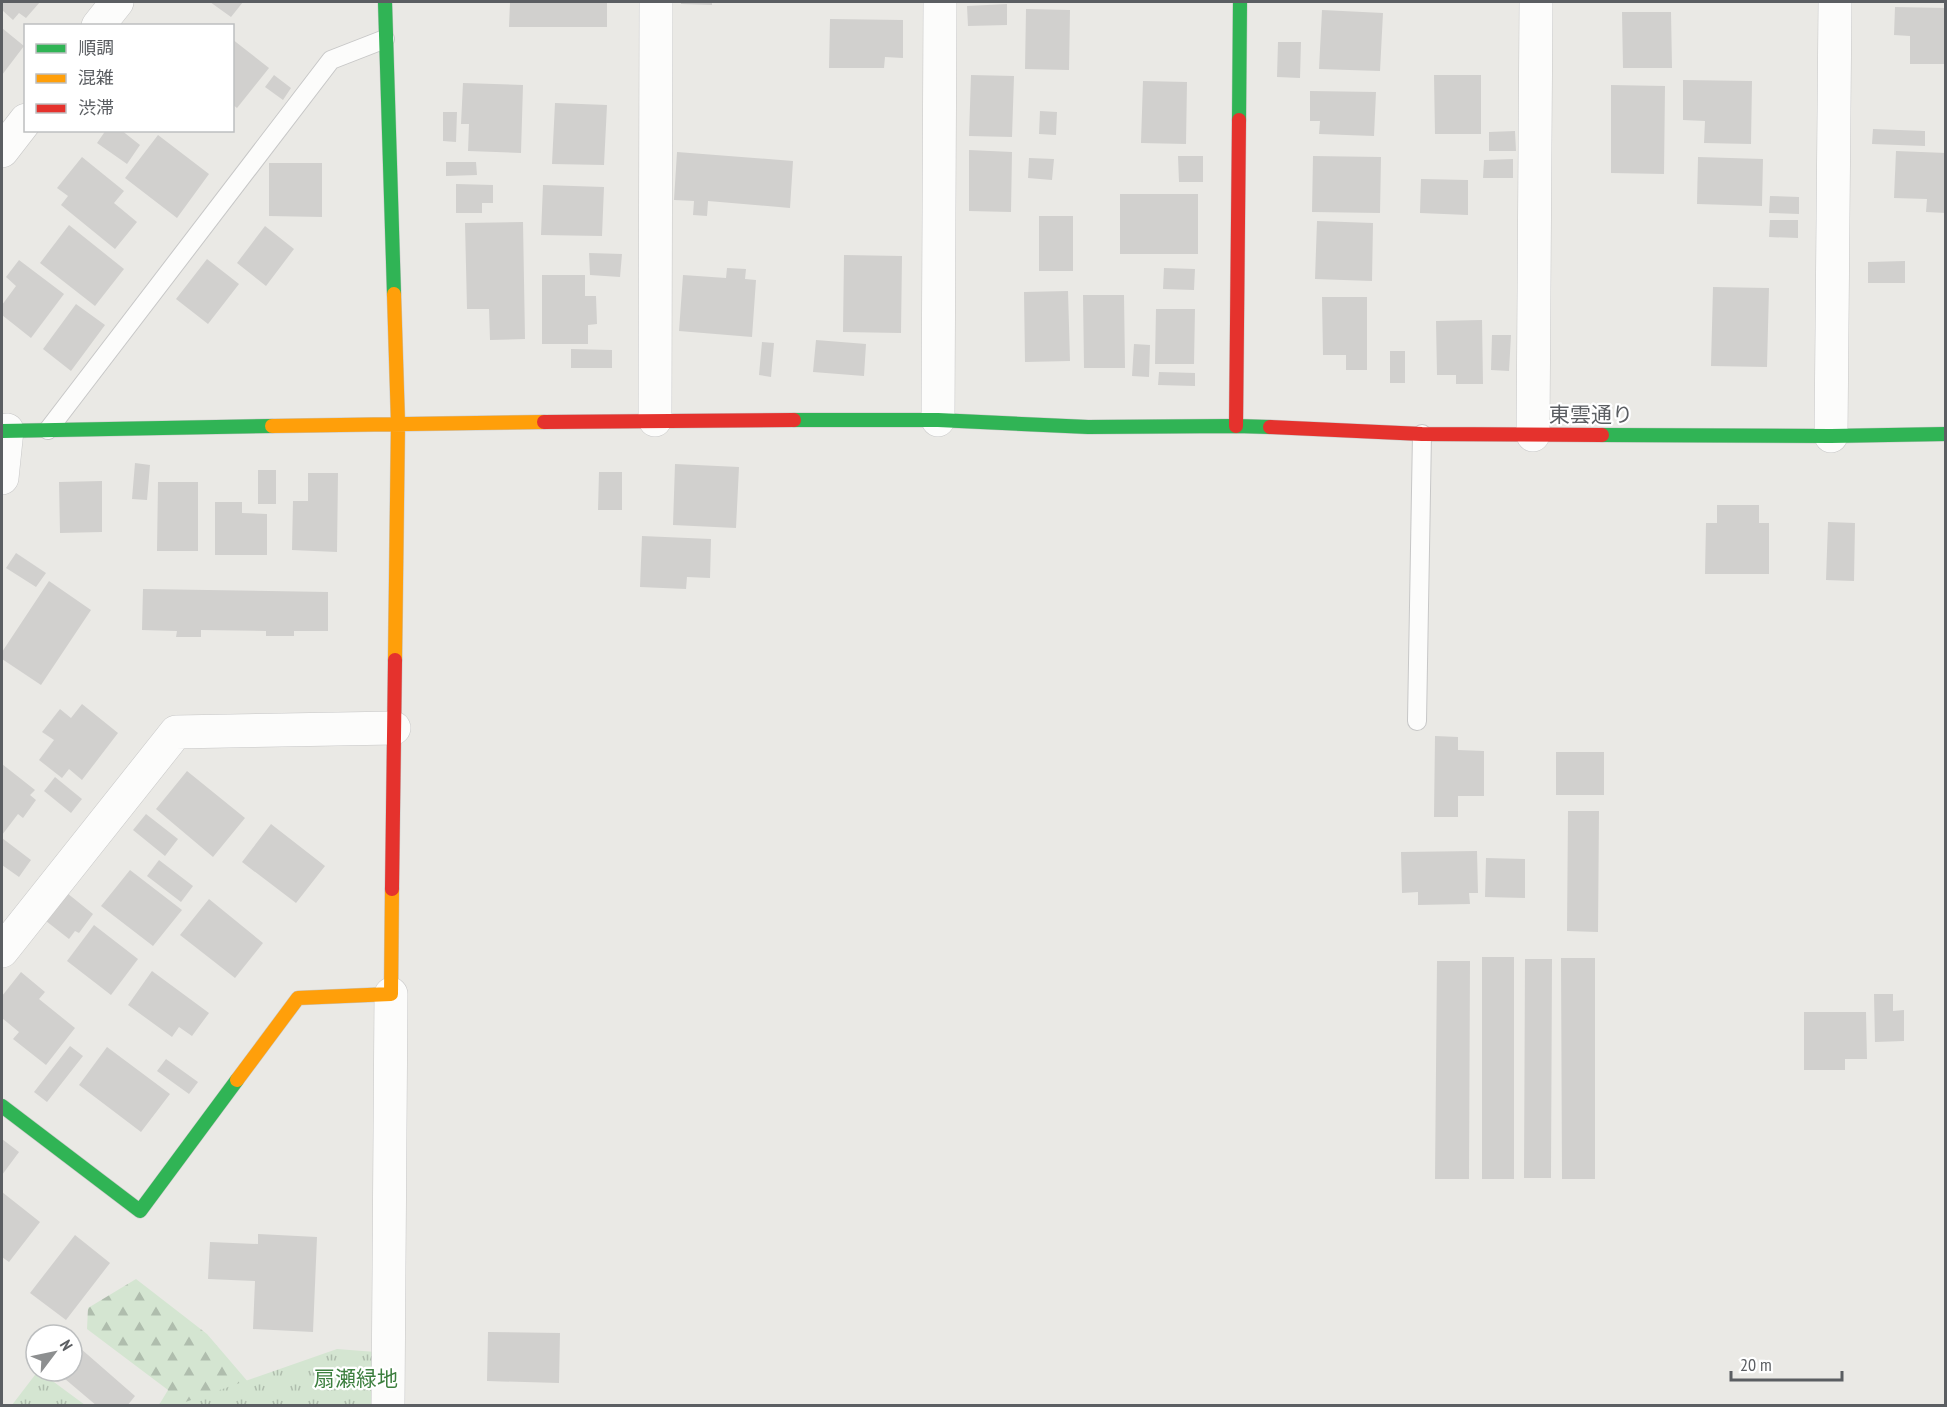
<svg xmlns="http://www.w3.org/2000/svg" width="1947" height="1407" font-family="'PT Sans Narrow','Noto Sans JP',sans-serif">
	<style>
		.forest { fill: url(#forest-firs) }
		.park { fill: url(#park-tufts) }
		.building { fill: #d1d0ce }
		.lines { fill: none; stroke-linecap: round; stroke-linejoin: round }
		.lane-casing { stroke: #c7c7c7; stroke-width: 20 }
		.street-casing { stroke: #c7c7c7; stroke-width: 34 }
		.fast-casing { stroke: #c7c7c6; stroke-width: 15 }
		.slow-casing { stroke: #c7c7c6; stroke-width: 15 }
		.jam-casing { stroke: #c7c7c6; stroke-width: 15 }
		.lane { stroke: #fcfcfb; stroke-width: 18 }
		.street { stroke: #fcfcfb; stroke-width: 33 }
		.fast { stroke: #30b455; stroke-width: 14 }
		.slow { stroke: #ff9f0a; stroke-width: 14 }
		.jam { stroke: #e5322d; stroke-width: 14 }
		.labels { text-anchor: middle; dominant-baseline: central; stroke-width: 4.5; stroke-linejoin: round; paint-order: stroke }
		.street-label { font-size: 21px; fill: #5b5e62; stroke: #fff }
		.park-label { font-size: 21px; fill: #3d7f3f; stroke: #fff }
	</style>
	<defs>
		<pattern id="forest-firs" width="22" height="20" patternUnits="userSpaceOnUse" patternTransform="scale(1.5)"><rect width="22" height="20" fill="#d4e5d1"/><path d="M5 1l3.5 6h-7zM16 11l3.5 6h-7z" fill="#afbdad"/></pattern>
		<pattern id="park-tufts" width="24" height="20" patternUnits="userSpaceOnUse" patternTransform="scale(1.5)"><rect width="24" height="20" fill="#d4e5d1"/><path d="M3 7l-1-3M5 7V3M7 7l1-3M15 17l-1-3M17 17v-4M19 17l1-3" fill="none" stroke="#afbdad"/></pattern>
	</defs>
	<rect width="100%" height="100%" fill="#eae9e5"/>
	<path class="forest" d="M 136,1279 L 207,1334 L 249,1383 L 364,1405 L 159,1405 L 168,1390 L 87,1329 L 88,1308 Z"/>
	<path class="park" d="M 337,1349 L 389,1353 L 388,1405 L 174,1406 Z
		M 38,1371 L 39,1371 L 85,1405 L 12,1405 Z"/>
	<path class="building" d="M 2,2 L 40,2 L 26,18 L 19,13 L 13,20 L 2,10 Z
		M 210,2 L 243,2 L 231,17 Z
		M 510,2 L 607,2 L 607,27 L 509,27 Z
		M 681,2 L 712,2 L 712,5 L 681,4 Z
		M 1007,4 L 1007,25 L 968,26 L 967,6 Z
		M 1895,7 L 1946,8 L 1946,64 L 1910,64 L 1910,36 L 1894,35 Z
		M 1026,9 L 1070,10 L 1069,70 L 1025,69 Z
		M 1322,10 L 1383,13 L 1380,71 L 1319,69 Z
		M 1622,12 L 1671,12 L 1672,68 L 1623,68 Z
		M 830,19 L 903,20 L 903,58 L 885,57 L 884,68 L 829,68 Z
		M 2,28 L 24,46 L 2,75 Z
		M 232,39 L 269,68 L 237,108 L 232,104 Z
		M 1278,42 L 1301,42 L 1300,78 L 1277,77 Z
		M 274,75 L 291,88 L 283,100 L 265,87 Z
		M 971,75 L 1014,76 L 1012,137 L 969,136 Z
		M 1434,75 L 1481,75 L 1481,134 L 1435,134 Z
		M 1683,80 L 1752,81 L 1751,144 L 1704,143 L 1705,121 L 1683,120 Z
		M 1143,81 L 1187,82 L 1186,144 L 1141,143 Z
		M 463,83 L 523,85 L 521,153 L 468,151 L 469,124 L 461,124 Z
		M 1611,85 L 1665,86 L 1664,174 L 1611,173 Z
		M 1310,91 L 1376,92 L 1374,136 L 1319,134 L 1320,121 L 1310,121 Z
		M 555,103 L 607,105 L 604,165 L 552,164 Z
		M 1040,111 L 1057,112 L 1056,135 L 1039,134 Z
		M 443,112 L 457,112 L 456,142 L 443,141 Z
		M 1873,129 L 1925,131 L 1925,146 L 1872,144 Z
		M 106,130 L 121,130 L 140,145 L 127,164 L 97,143 Z
		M 1515,131 L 1516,151 L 1489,151 L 1489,132 Z
		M 158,135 L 209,174 L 177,218 L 125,178 Z
		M 969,150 L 1012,152 L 1011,212 L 969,211 Z
		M 1896,151 L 1946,153 L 1946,213 L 1926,212 L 1927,199 L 1894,198 Z
		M 677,152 L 793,161 L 790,208 L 708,201 L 707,216 L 693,215 L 694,201 L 674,200 Z
		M 1178,156 L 1203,156 L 1203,182 L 1179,182 Z
		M 1313,156 L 1381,157 L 1380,213 L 1312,212 Z
		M 82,157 L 124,191 L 114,203 L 137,222 L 115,249 L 61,205 L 68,196 L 57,188 Z
		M 1698,157 L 1763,159 L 1762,206 L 1697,204 Z
		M 1029,158 L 1054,159 L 1052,180 L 1028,178 Z
		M 1513,159 L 1513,178 L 1483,178 L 1484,160 Z
		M 446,162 L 476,162 L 477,175 L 446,176 Z
		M 269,163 L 322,163 L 322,217 L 269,216 Z
		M 1421,179 L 1468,180 L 1468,215 L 1420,213 Z
		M 456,184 L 493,185 L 493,203 L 482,203 L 482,213 L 456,213 Z
		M 543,185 L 604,187 L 602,236 L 541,235 Z
		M 1120,194 L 1198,194 L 1198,254 L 1120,254 Z
		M 1770,196 L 1799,197 L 1799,214 L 1769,213 Z
		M 1039,216 L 1073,216 L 1073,271 L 1039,271 Z
		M 1770,220 L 1798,220 L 1798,238 L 1769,237 Z
		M 1317,221 L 1373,223 L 1372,281 L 1315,279 Z
		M 523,222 L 525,339 L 490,340 L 489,309 L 467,309 L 465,223 Z
		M 69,225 L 124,269 L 95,306 L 40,263 Z
		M 265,226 L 294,249 L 266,286 L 237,263 Z
		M 589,253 L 622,254 L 620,277 L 590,275 Z
		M 844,255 L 902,256 L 901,333 L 843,332 Z
		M 207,259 L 239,284 L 208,324 L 176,299 Z
		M 19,260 L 64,294 L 31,338 L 2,315 L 2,305 L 16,286 L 6,277 Z
		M 1905,261 L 1905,283 L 1868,283 L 1868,262 Z
		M 727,268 L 746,269 L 745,279 L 756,280 L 752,337 L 679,331 L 683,275 L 726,278 Z
		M 1164,268 L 1195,269 L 1194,290 L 1163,289 Z
		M 542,275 L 585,275 L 585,296 L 596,296 L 597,324 L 588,325 L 588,344 L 542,344 Z
		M 1713,287 L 1769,288 L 1767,367 L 1711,366 Z
		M 1068,291 L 1070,361 L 1025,362 L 1024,292 Z
		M 1083,295 L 1124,295 L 1125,368 L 1084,368 Z
		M 1322,297 L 1367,297 L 1367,370 L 1346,370 L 1346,355 L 1323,355 Z
		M 76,304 L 105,325 L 71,371 L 43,349 Z
		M 1156,309 L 1195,309 L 1194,364 L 1155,364 Z
		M 1482,320 L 1483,384 L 1456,384 L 1456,375 L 1437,375 L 1436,321 Z
		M 1492,335 L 1511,335 L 1509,371 L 1491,370 Z
		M 816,340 L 866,344 L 864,376 L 813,372 Z
		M 762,342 L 774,343 L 771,377 L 759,375 Z
		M 1134,344 L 1150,345 L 1149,377 L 1132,376 Z
		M 571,349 L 612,350 L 612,368 L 571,368 Z
		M 1390,351 L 1405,351 L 1405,383 L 1390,383 Z
		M 1159,372 L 1195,373 L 1195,386 L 1158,385 Z
		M 135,463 L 150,465 L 147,500 L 132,499 Z
		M 675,464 L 739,467 L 736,528 L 673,525 Z
		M 258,470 L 276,470 L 276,504 L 258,504 Z
		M 599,472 L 622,472 L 622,510 L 598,510 Z
		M 308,473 L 338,473 L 337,552 L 292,550 L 293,501 L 308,501 Z
		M 102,481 L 102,532 L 60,533 L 59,482 Z
		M 158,482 L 198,482 L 198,551 L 157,551 Z
		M 215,502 L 242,502 L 242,513 L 267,514 L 267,555 L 215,555 Z
		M 1717,505 L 1759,505 L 1759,523 L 1769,523 L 1769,574 L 1705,574 L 1706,523 L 1717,523 Z
		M 1828,522 L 1855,523 L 1854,581 L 1826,580 Z
		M 642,536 L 711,539 L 710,578 L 687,577 L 686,589 L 640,587 Z
		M 16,553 L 46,573 L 36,587 L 6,568 Z
		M 49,581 L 91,610 L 41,685 L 2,659 L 2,652 Z
		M 143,589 L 328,592 L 328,631 L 294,631 L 294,636 L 266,636 L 266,631 L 201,630 L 201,637 L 176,637 L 177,631 L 142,630 Z
		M 82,704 L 118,733 L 82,780 L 69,769 L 62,778 L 39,760 L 54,740 L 42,732 L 60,709 L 71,718 Z
		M 1435,736 L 1458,737 L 1458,750 L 1484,751 L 1484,796 L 1458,796 L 1458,817 L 1434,817 Z
		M 1556,752 L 1604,752 L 1604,795 L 1556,795 Z
		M 2,764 L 35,790 L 30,795 L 36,800 L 23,818 L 18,814 L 2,835 Z
		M 187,771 L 245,818 L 213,857 L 156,809 Z
		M 55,777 L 82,799 L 71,813 L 44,791 Z
		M 1568,811 L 1599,811 L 1598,932 L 1567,931 Z
		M 146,814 L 178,839 L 165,856 L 133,830 Z
		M 271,824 L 325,866 L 296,903 L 242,862 Z
		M 2,838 L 31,860 L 19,877 L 2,865 Z
		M 1477,851 L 1478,893 L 1469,893 L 1470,904 L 1418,905 L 1418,892 L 1402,893 L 1401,852 Z
		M 1486,858 L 1525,859 L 1525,898 L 1485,897 Z
		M 159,860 L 193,886 L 181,902 L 147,876 Z
		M 130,870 L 182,910 L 153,946 L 101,906 Z
		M 67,893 L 93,914 L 79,933 L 75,931 L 69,939 L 46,921 Z
		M 209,899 L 263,943 L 235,978 L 180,935 Z
		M 94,925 L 138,959 L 111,995 L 67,961 Z
		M 1482,957 L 1514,957 L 1514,1179 L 1482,1179 Z
		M 1561,958 L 1595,958 L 1595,1179 L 1562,1179 Z
		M 1525,959 L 1552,959 L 1551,1178 L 1524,1178 Z
		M 1437,961 L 1470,961 L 1469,1179 L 1435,1179 Z
		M 152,971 L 209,1013 L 192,1036 L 179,1027 L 172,1037 L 128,1005 Z
		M 21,972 L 45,992 L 39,999 L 75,1028 L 46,1065 L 13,1039 L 19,1032 L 2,1018 L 2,996 Z
		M 1874,994 L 1893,994 L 1893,1011 L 1904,1010 L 1904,1041 L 1875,1042 Z
		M 1804,1012 L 1866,1012 L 1867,1059 L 1845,1059 L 1845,1070 L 1804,1070 Z
		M 70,1046 L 83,1056 L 47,1102 L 34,1092 Z
		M 107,1047 L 170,1094 L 141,1132 L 79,1085 Z
		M 166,1059 L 198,1082 L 189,1094 L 157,1071 Z
		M 2,1139 L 19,1152 L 2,1175 Z
		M 2,1192 L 40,1222 L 9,1262 L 2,1257 Z
		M 258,1234 L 317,1237 L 313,1332 L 253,1329 L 255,1281 L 208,1279 L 210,1242 L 258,1244 Z
		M 75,1235 L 110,1263 L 66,1320 L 30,1293 Z
		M 488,1332 L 560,1333 L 559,1383 L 487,1381 Z
		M 80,1348 L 135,1396 L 127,1406 L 97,1406 L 58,1373 L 60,1371 L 72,1371 L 72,1357 Z"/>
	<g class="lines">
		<g class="lane-casing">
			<path id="lane" d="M 48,430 L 331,60 L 385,39
				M 1417,721 L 1422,434"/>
		</g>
		<g class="street-casing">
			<path id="street" d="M 98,26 L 117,2
				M 2,151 L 26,120
				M 655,420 L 656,2
				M 938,420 L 940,2
				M 1533,435 L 1536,2
				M 1831,436 L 1835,2
				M 2,478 L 7,430
				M 2,951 L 176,732 L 394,728
				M 388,1406 L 391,994"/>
		</g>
		<g class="fast-casing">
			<path id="fast" d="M 385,2 L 394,294
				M 1239,120 L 1240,2
				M 794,420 L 938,420 L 1088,427 L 1236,426 L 1270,427
				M 2,431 L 272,426
				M 1602,435 L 1831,436 L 1946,434
				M 2,1106 L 140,1211 L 237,1080"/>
		</g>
		<g class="slow-casing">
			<path id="slow" d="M 394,294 L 398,423 L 395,660
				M 272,426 L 544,422
				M 237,1080 L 298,998 L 391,994 L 392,889"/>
		</g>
		<g class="jam-casing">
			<path id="jam" d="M 544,422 L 794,420
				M 1236,426 L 1239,120
				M 1270,427 L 1422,434 L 1602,435
				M 392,889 L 395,660"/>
		</g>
		<use href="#lane" class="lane"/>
		<use href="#street" class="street"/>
		<use href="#fast" class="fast"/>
		<use href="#slow" class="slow"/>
		<use href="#jam" class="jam"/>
	</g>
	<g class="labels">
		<g class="street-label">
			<text x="1591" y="414">東雲通り</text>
		</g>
		<g class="park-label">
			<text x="356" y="1378">扇瀬緑地</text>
		</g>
	</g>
	<rect width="1947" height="1407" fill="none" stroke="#5b5e62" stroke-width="6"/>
	<rect x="24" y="24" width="210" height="108" fill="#ffffff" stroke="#bdbfc0" stroke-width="1.5"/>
	<rect x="36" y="44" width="30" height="9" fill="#30b455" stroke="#bdbfc0" stroke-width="1.5"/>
	<text x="78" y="54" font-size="18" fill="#5b5e62">順調</text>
	<rect x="36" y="74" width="30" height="9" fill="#ff9f0a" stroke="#bdbfc0" stroke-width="1.5"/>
	<text x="78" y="84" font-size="18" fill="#5b5e62">混雑</text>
	<rect x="36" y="104" width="30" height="9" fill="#e5322d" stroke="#bdbfc0" stroke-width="1.5"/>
	<text x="78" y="114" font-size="18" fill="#5b5e62">渋滞</text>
	<g transform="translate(54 1353) rotate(58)"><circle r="28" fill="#ffffff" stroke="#bdbfc0" stroke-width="1.5"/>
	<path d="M0-4.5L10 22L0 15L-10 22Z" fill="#8d8f90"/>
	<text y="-9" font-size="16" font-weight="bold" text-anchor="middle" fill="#5b5e62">N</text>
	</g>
	<path d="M1731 1371v9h111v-9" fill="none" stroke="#5b5e62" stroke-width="3"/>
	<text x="1740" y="1371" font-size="18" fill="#5b5e62" stroke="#ffffff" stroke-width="4.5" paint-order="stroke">20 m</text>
</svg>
